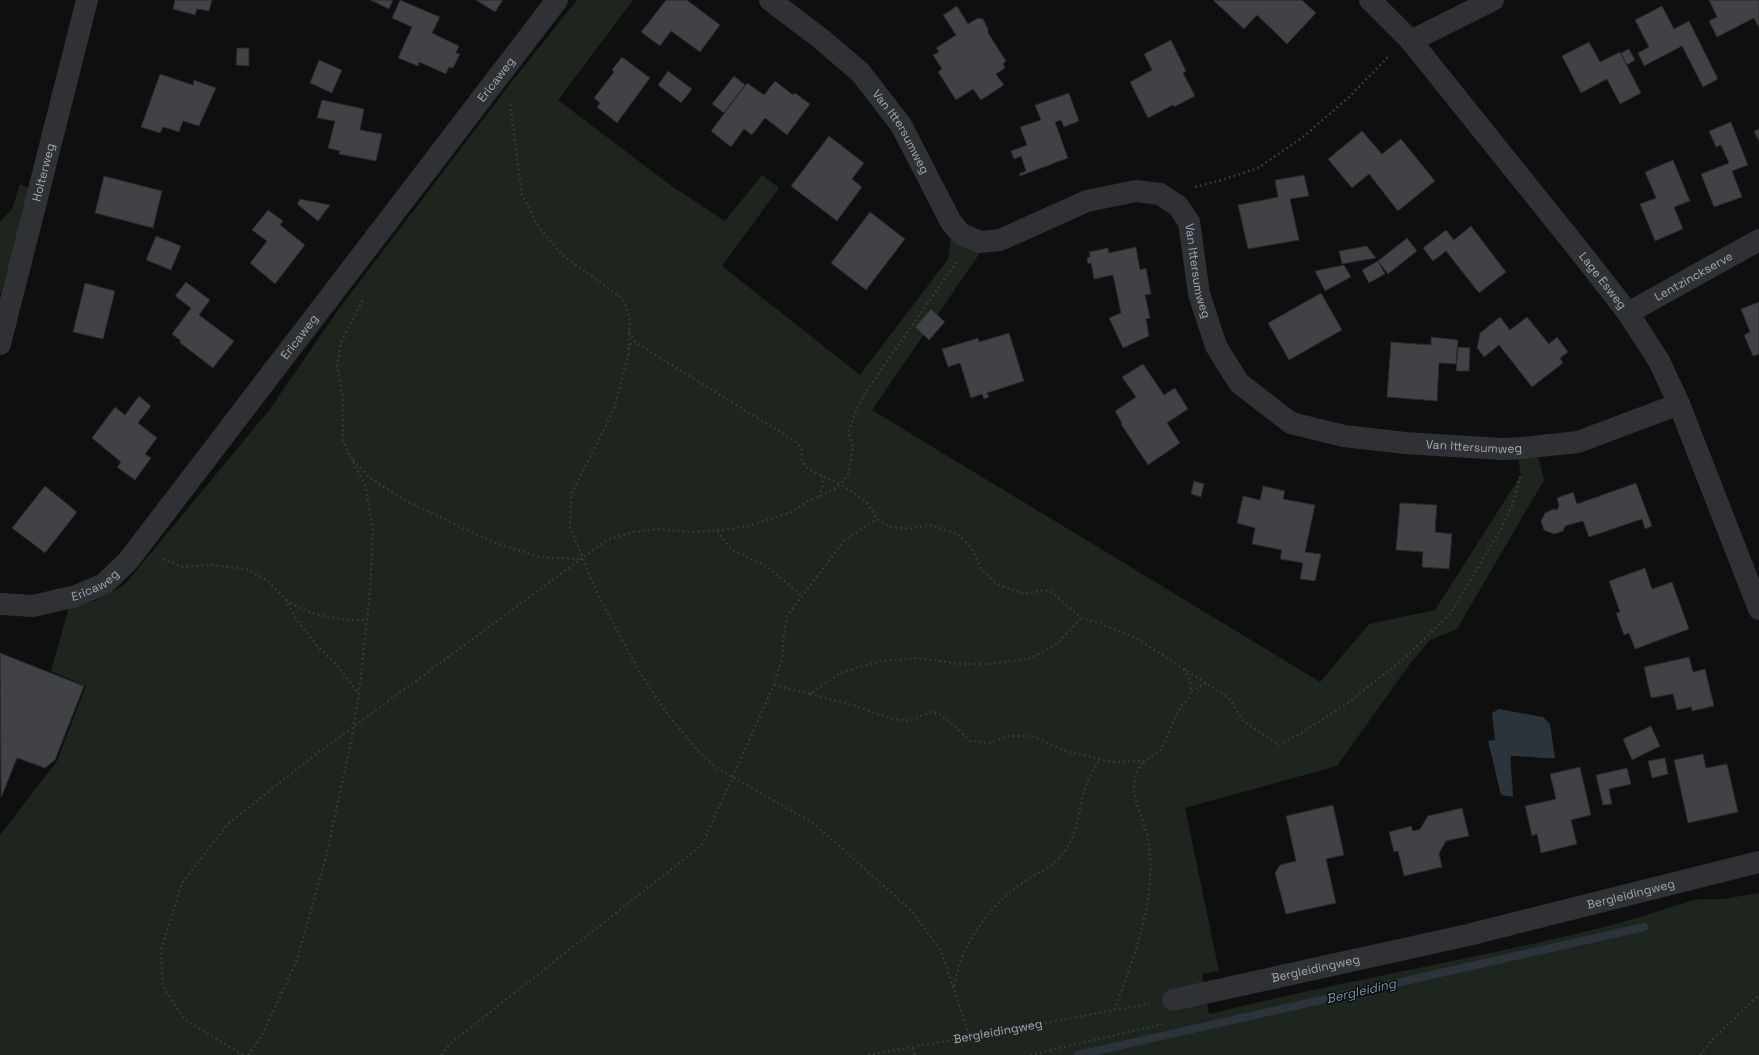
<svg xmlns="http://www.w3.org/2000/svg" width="1759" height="1055" font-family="'Space Grotesk',sans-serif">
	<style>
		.green { fill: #1e241e }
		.water { fill: #2b343a }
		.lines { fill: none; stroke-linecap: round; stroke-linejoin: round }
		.stream { stroke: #2b343a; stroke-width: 8 }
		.building { fill: #404246; stroke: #29292c }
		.path { stroke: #36383c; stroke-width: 2.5; stroke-dasharray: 2 3; stroke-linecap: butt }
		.minor { stroke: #303135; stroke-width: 22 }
		.labels { text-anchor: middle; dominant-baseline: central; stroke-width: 3; stroke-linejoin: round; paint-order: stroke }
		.street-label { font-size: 12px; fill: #a1a6b0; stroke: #0a0a0b }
		.water-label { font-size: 13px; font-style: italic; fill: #7996ab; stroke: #0a0a0b }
	</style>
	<rect width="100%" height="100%" fill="#0f0f10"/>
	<path class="green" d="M 577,0 L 633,0 L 558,100 L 673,187 L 725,221 L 762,175 L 779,188 L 722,266 L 860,375 L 948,259 L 952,232 L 984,247 L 872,410 L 1320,682 L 1369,624 L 1435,610 L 1521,475 L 1517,452 L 1537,452 L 1544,480 L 1457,629 L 1430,640 L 1412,661 L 1337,766 L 1185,808 L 1219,971 L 1202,974 L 1209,1014 C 1342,981 1478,959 1612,925 C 1638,918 1664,909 1690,901 L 1700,899 L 1723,899 L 1759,893 L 1759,1055 L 0,1055 L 0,835 L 57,761 L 86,686 L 51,671 L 69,607 C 91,605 108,595 126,583 L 270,409 L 338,310 L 510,84 Z
		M 20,184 L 31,189 L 0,296 L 0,222 L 12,209 Z"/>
	<path class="water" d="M 1499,709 L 1543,717 L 1550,724 L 1555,758 C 1540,759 1526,756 1511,756 C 1510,770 1513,783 1513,797 L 1501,795 L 1488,741 L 1495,740 L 1492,713 Z"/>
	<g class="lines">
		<path class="stream" d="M 1078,1055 L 1644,927"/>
	</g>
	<path class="building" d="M 175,0 L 212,0 L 209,11 L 197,9 L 195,15 L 173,9 Z
		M 370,0 L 393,0 L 389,9 Z
		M 400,0 L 440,17 L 432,33 L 459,46 L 456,53 L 460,54 L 453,68 L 449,67 L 446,74 L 419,62 L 418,66 L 398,58 L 412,27 L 392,18 Z
		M 476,0 L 503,0 L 495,12 Z
		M 666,0 L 687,0 L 720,25 L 700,52 L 671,31 L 660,46 L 641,32 Z
		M 1213,0 L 1302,0 L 1316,13 L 1287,44 L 1257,15 L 1244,29 Z
		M 1709,0 L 1759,0 L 1759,28 L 1754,18 L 1717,37 L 1709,21 L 1717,17 Z
		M 957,6 L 968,24 L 978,18 L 983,19 L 988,29 L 988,33 L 1006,61 L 1003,64 L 1005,68 L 996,74 L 1004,85 L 981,100 L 973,89 L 956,100 L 938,72 L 942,69 L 933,55 L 939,52 L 936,48 L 956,35 L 943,15 Z
		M 1662,6 L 1674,29 L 1689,21 L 1718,79 L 1703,87 L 1682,46 L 1644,66 L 1638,53 L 1649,47 L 1635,20 Z
		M 1171,40 L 1186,71 L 1183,73 L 1195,96 L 1174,107 L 1173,105 L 1148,118 L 1130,82 L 1152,70 L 1144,54 Z
		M 1589,42 L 1600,62 L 1620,52 L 1641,93 L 1620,104 L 1607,79 L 1581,93 L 1562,56 Z
		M 237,48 L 249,48 L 249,66 L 236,65 Z
		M 1629,49 L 1635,60 L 1627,65 L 1621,53 Z
		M 622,57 L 650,78 L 617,123 L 597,107 L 600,103 L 594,98 L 614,72 L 612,70 Z
		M 319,60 L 342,70 L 332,93 L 310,83 Z
		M 668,71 L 692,89 L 681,103 L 658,85 Z
		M 160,74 L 193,85 L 194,80 L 216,88 L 199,126 L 183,121 L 179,132 L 163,127 L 160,133 L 141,127 Z
		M 734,76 L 745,85 L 724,113 L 712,104 Z
		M 775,81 L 793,95 L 795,93 L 810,104 L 787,135 L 765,118 L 752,135 L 744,129 L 731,147 L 711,131 L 747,83 L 764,95 Z
		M 1069,93 L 1079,121 L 1064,127 L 1061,120 L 1055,122 L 1068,158 L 1020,176 L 1019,174 L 1026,171 L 1021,156 L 1014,159 L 1011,151 L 1027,145 L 1020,127 L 1041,120 L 1035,105 Z
		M 322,100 L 364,109 L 360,130 L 382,134 L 376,161 L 339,154 L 340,151 L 328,148 L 335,121 L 317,118 Z
		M 1731,122 L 1748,165 L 1732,171 L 1742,197 L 1714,207 L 1701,174 L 1729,163 L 1721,145 L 1716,147 L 1709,131 Z
		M 1759,129 L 1759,142 L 1754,131 Z
		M 1362,131 L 1382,154 L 1401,139 L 1435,181 L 1398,211 L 1369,174 L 1352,188 L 1328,159 Z
		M 829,136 L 864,163 L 852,179 L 862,187 L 837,221 L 791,186 Z
		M 1673,160 L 1690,201 L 1674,207 L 1683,229 L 1655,241 L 1640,204 L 1656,198 L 1645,172 Z
		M 1304,175 L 1309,196 L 1290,199 L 1299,240 L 1248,249 L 1238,205 L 1278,197 L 1275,180 Z
		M 104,176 L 162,191 L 153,228 L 95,213 Z
		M 300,199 L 330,205 L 318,221 L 297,204 Z
		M 268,210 L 283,221 L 280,225 L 305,245 L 275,284 L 250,263 L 267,241 L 252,230 Z
		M 870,212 L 905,239 L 866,290 L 831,263 Z
		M 1471,226 L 1506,272 L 1479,293 L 1446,251 L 1433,261 L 1423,248 L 1446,230 L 1454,240 Z
		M 156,236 L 181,246 L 171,270 L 146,260 Z
		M 1407,238 L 1417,251 L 1388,274 L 1378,261 Z
		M 1367,246 L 1376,258 L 1342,264 L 1339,251 Z
		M 1136,247 L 1140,270 L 1146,268 L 1151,294 L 1145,295 L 1150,318 L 1146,319 L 1149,336 L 1123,348 L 1109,318 L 1121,313 L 1113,275 L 1094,279 L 1091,263 L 1088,264 L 1087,258 L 1090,257 L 1089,252 L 1108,248 L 1109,253 Z
		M 1378,261 L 1385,274 L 1369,283 L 1362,270 Z
		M 1344,265 L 1351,277 L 1325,291 L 1315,271 Z
		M 186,282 L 210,300 L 199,315 L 234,341 L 213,368 L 179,342 L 181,341 L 172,334 L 191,308 L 175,296 Z
		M 85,283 L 115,291 L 103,339 L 73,332 Z
		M 1321,293 L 1342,330 L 1289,360 L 1268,323 Z
		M 1759,302 L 1759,354 L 1753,356 L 1744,335 L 1750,332 L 1741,309 Z
		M 931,309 L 945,322 L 929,340 L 915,327 Z
		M 1500,317 L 1510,330 L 1527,317 L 1549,344 L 1557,337 L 1568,352 L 1560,358 L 1563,363 L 1532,387 L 1499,345 L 1484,357 L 1477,348 L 1480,333 Z
		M 1009,333 L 1024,381 L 987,393 L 989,397 L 984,399 L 982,394 L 971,398 L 960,363 L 948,367 L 942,349 L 978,338 L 979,342 Z
		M 1431,337 L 1458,340 L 1456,364 L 1439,363 L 1437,401 L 1387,397 L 1391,342 L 1431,345 Z
		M 1458,347 L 1470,348 L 1469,371 L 1456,371 Z
		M 1143,364 L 1164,395 L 1175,388 L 1188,409 L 1167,423 L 1180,443 L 1148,465 L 1121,424 L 1122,423 L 1115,411 L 1136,397 L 1122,377 Z
		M 139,396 L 151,406 L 138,423 L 157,438 L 145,454 L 151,458 L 135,480 L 117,467 L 121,462 L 92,438 L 115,407 L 125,415 Z
		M 1194,481 L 1204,484 L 1201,497 L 1191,494 Z
		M 1636,483 L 1652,526 L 1645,529 L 1642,519 L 1589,537 L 1583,521 L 1565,526 L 1563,531 L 1554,534 L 1544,530 L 1541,521 L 1545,513 L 1554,509 L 1557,510 L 1559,506 L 1557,498 L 1573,492 L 1577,504 Z
		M 45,486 L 77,512 L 45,553 L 12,528 Z
		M 1263,486 L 1285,491 L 1283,499 L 1315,505 L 1305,552 L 1321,554 L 1315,581 L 1300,579 L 1303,563 L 1280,559 L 1282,550 L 1252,544 L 1255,528 L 1237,523 L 1243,496 L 1260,500 Z
		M 1400,503 L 1437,505 L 1435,532 L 1452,534 L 1449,569 L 1422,567 L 1423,552 L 1396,550 Z
		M 1645,568 L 1652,589 L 1672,582 L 1689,629 L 1635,649 L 1629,633 L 1624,635 L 1616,613 L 1620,612 L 1609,581 Z
		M 0,653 L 84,686 L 55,760 L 45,768 L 17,758 L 1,798 Z
		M 1689,657 L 1693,672 L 1705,669 L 1714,706 L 1692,711 L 1691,707 L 1677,710 L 1673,694 L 1651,698 L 1644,667 Z
		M 1651,726 L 1660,746 L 1632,760 L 1623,739 Z
		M 1703,754 L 1706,768 L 1727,764 L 1738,812 L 1688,823 L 1674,760 Z
		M 1665,758 L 1668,774 L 1652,778 L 1648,761 Z
		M 1580,767 L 1591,815 L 1571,820 L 1577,844 L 1541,853 L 1537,834 L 1532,836 L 1525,806 L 1556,799 L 1550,774 Z
		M 1627,768 L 1631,784 L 1609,789 L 1612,804 L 1603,805 L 1596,775 Z
		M 1333,805 L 1344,855 L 1326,859 L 1336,903 L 1286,914 L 1275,873 L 1280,865 L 1296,861 L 1286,816 Z
		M 1462,808 L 1469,836 L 1446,841 L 1439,853 L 1442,867 L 1404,876 L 1398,851 L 1394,852 L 1389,832 L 1411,826 L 1413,831 L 1420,829 L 1428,816 Z"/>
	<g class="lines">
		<g class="path">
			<path d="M 510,104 L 522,194 L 536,223 L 561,254 L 623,299 L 630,318 L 628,356 L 614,409 L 571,495 L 570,527 L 599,597 L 639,671 L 666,712 L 698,751 L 715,767 L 813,823 L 912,911 L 941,951 L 970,1037"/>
			<path d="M 1195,187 L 1222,180 L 1258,168 L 1303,137 L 1349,97 L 1389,56"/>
			<path d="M 629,332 L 636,343 L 798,443 L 802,451 L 802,461 L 808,469 L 840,484 L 855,494 L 867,503 L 877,519 L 890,527 L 908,529 L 931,525 L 957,534 L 972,548 L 981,569 L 997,584 L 1024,594 L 1043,590 L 1050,591 L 1081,618 L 1096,622 L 1136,638 L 1229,698 L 1243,721 L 1279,745 L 1303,732 L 1349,702 L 1406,657 L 1451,613 L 1500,530 L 1512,506 L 1521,474"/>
			<path d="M 628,349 L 631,344 L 636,343"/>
			<path d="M 353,460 L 372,479 L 402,499 L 493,542 L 539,557 L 582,559"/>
			<path d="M 819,497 L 823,484 L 822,476"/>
			<path d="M 717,531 L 732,550 L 768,567 L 801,595"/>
			<path d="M 163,559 L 183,567 L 211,565 L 246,569 L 268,581 L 286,600 L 296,619 L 319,648 L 337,665 L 358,693"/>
			<path d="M 286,600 C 311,617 338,620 368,620"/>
			<path d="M 774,685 L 810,694 L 840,673 L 880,661 L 918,658 L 959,664 L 991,664 L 1031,658 L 1058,643 L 1081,618"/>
			<path d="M 1191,691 L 1207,683"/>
			<path d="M 810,694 L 853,705 L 889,718 L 909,721 L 931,712 L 939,714 L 955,726 L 970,741 L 991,743 L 1008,736 L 1032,736 L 1066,751 L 1111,762 L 1144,761 L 1161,750 L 1176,716 L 1181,706 L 1189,698 L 1191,691 L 1190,681 L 1183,667"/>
			<path d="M 954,986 C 961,946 985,911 1018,886 C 1032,875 1050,869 1062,855 C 1080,834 1078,802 1089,778 C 1092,771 1096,765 1100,759"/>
			<path d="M 1114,1010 C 1134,959 1156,901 1149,845 C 1146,817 1120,785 1144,762"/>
			<path d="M 913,1048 L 915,1055"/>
			<path d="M 243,1055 L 184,1019 L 163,986 L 161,950 L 182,883 L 228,824 L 307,761 L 607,540 L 633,532 L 657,529 L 693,532 L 723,530 L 748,526 L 792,512 L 808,501 L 819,497 L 836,488 L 848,476 L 853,447 L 848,432 L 856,411 L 865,393 L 958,260"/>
			<path d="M 248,1055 L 262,1036 L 297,960 L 326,857 L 351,742 L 359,693 L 370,592 L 373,530 L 365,485 L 343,441 L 343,400 L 337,365 L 342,340 L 364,298"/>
			<path d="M 441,1055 L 451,1043 L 702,845 L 774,685 L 783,655 L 783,640 L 787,616 L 844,541 L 877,519"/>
			<path id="s1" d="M 868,1055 L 1149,1004"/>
			<path d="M 1030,1055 L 1163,1024"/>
			<path d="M 1700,1055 L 1714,1038 L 1759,995"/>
		</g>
		<g class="minor">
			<path id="s2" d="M 770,0 L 820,38 L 860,72 L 901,125 L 951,222 L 961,234 L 980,242 L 1000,240 L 1087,201 L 1136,191 L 1160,194 L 1178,206 L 1189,222 L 1199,294 L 1216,346 L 1239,383 L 1291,423 L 1344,436 L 1405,443 L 1502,449 L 1522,448 L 1578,442 L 1679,404"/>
			<path id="s3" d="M 1370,0 L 1411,41 L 1586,259 L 1628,313 L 1659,361 L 1679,404 L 1759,609"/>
			<path d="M 1411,41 L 1493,0"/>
			<path id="s4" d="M 1628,313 L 1759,240"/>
			<path id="s5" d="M 0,344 L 87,0"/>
			<path id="s6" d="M 0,604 L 33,606 L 76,596 L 104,584 L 128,561 L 557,0"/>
			<path id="s7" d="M 1173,1000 L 1468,935 L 1759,862"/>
		</g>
	</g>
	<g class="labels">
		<g class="street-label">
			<text stroke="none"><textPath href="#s6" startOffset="747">Ericaweg</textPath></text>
			<text stroke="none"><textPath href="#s2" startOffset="188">Van Ittersumweg</textPath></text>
			<text stroke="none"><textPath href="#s5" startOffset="177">Holterweg</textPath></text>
			<text stroke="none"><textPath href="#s2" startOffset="608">Van Ittersumweg</textPath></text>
			<text stroke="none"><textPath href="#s4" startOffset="75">Lentzinckserve</textPath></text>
			<text stroke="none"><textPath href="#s3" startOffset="365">Lage Esweg</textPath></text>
			<text stroke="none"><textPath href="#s6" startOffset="423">Ericaweg</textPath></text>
			<text stroke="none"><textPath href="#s2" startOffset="980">Van Ittersumweg</textPath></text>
			<text stroke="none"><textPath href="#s6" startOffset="99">Ericaweg</textPath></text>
			<text stroke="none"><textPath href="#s7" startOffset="470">Bergleidingweg</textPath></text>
			<text stroke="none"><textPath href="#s7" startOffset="146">Bergleidingweg</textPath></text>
			<text stroke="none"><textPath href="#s1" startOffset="132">Bergleidingweg</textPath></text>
		</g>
		<g class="water-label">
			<text transform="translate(1361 991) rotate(-13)">Bergleiding</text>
		</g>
	</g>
</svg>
